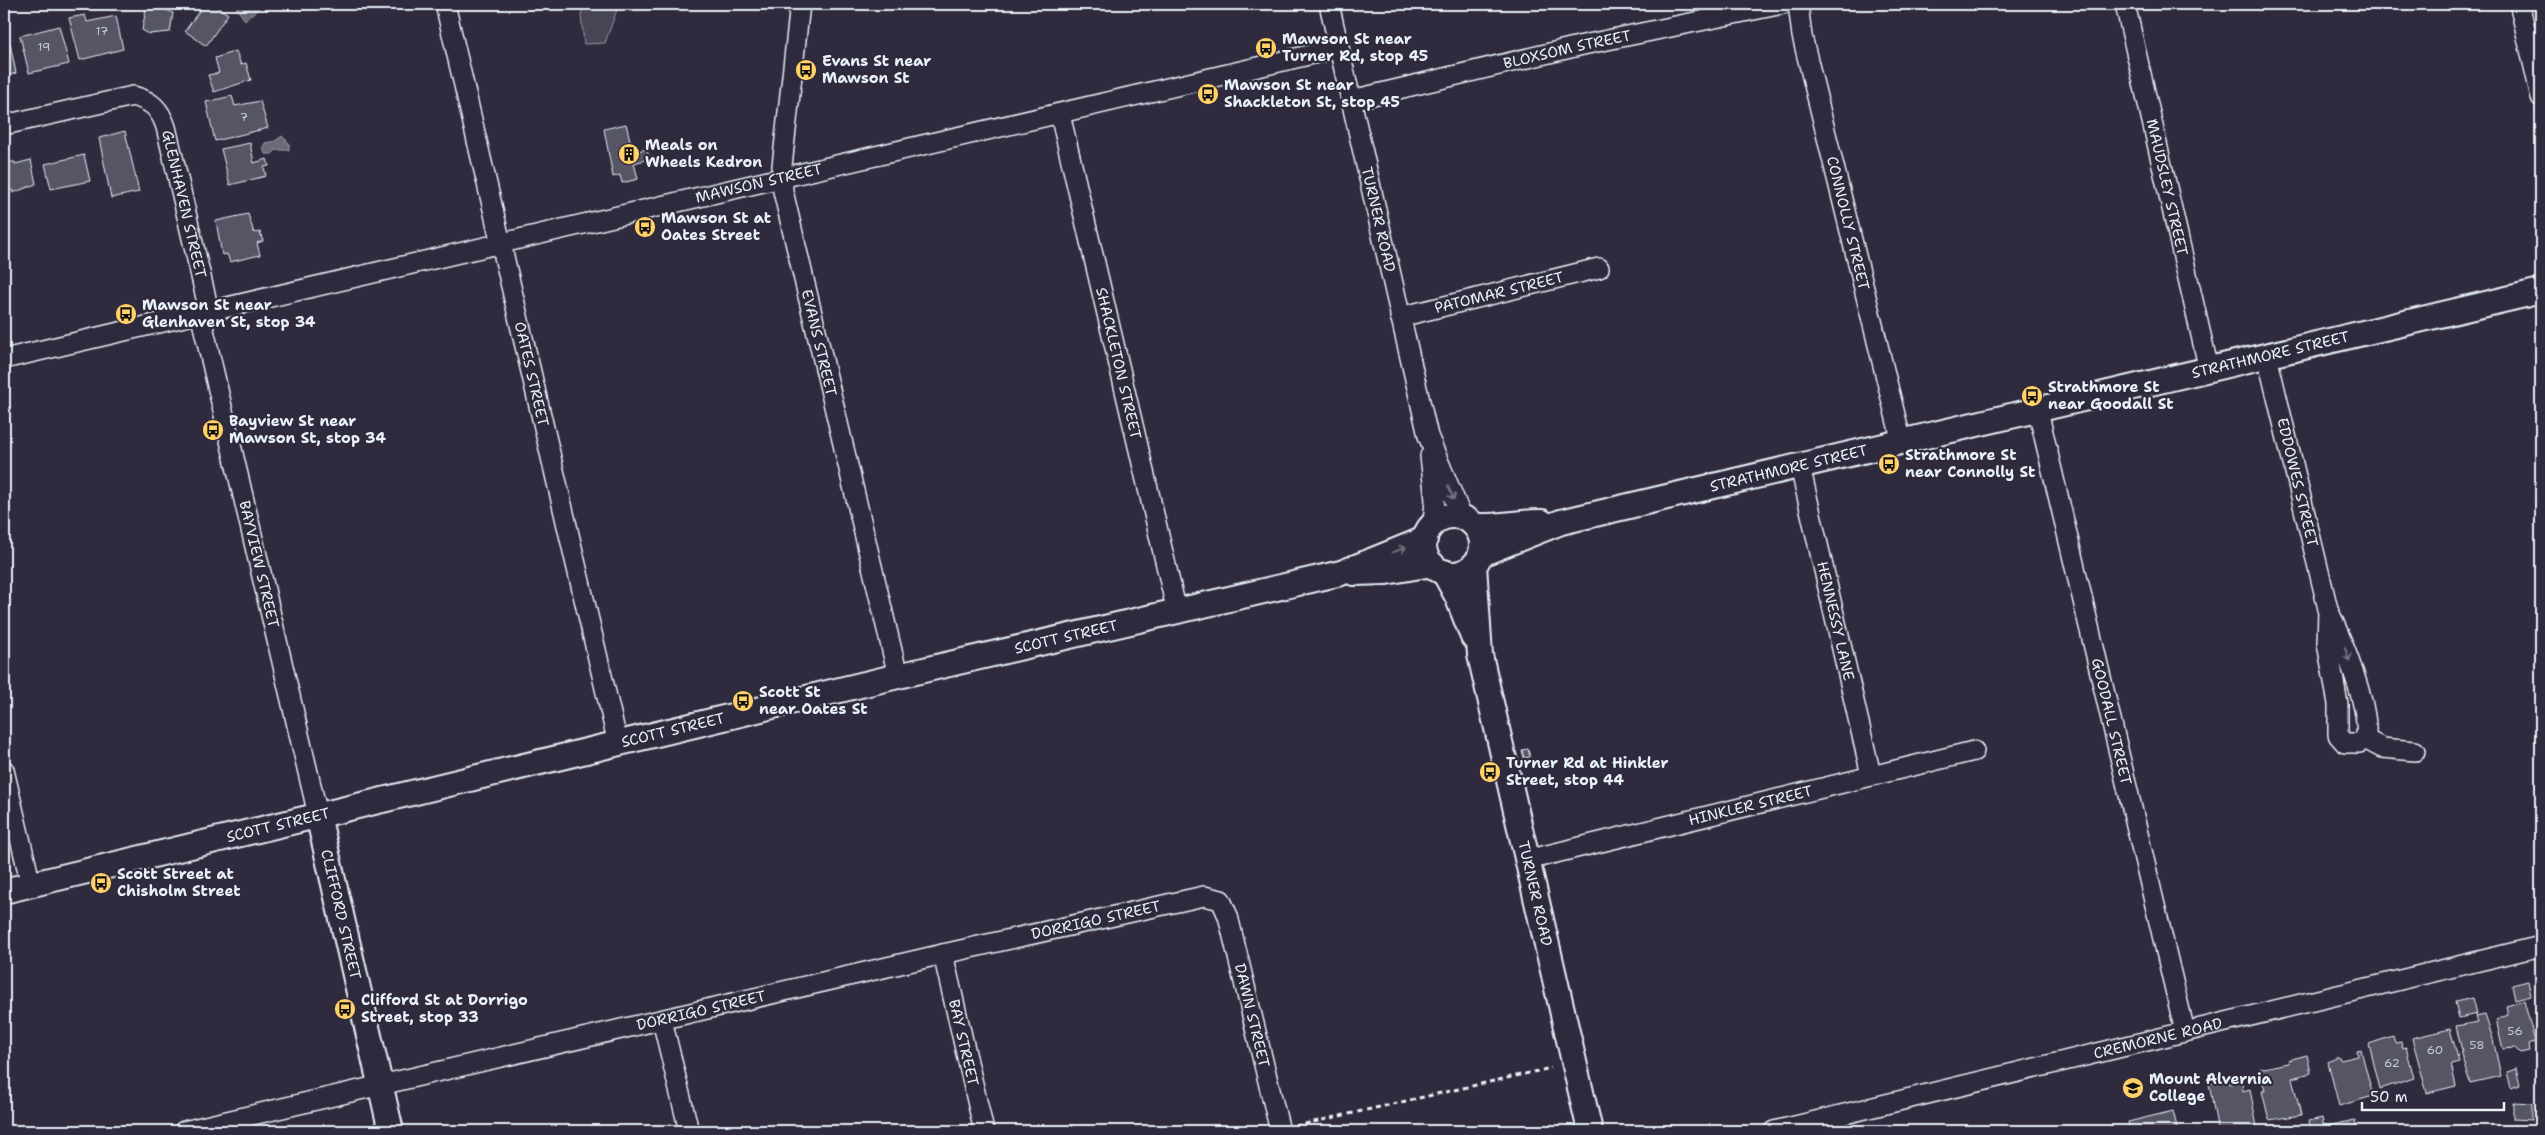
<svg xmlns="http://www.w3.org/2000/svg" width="2545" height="1135" font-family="'Shantell Sans',sans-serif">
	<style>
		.green { fill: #464455; stroke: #979aa6 }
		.water { fill: #696978; stroke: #9c9fab }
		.building { fill: #575565; stroke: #e8f1f8 }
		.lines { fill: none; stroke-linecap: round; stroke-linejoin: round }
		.minor-casing { stroke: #e8f1f8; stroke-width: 22 }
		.tertiary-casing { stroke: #e8f1f8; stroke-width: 28 }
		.path { stroke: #e8f1f8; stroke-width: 3; stroke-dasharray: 5 4; stroke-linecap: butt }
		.minor { stroke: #2f2a3d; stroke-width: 19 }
		.tertiary { stroke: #2f2a3d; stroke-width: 24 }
		.oneway { stroke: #70707e }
		.labels { text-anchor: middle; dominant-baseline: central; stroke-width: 4.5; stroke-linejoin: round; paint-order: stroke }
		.number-label { font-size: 12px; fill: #c4cad3 }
		.poi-label { font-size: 15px; font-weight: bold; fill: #e8f1f8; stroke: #2f2a3d; text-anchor: start }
		.street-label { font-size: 15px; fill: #e8f1f8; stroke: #2f2a3d }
	</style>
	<rect width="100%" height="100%" fill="#2f2a3d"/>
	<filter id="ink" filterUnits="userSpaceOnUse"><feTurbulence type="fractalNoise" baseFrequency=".02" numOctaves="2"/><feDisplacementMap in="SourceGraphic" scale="10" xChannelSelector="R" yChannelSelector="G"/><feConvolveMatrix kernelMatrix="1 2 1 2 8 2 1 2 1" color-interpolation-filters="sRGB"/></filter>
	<g filter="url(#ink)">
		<path class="green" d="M 584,4 L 619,4 L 605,43 L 584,44 L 581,15 Z"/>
		<path class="water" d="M 244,4 L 264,4 L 245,20 L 236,8 Z
			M 282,136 L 289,143 L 289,150 L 276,150 L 272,154 L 265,154 L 263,147 L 265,143 L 275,141 Z"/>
		<path class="building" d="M 147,4 L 155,4 L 173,13 L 170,32 L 149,34 L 142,30 Z
			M 204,4 L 213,4 L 228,14 L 206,46 L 185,31 Z
			M 85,15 L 87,22 L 116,16 L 123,49 L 80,60 L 69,18 Z
			M 59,26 L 69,64 L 29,73 L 20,36 Z
			M 10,43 L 16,73 L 7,76 L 8,81 L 4,83 L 4,44 Z
			M 236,51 L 241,65 L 246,63 L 251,80 L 214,92 L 208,75 L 219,73 L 215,58 Z
			M 232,96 L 235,106 L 260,101 L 268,128 L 215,141 L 206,102 Z
			M 626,124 L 633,152 L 647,149 L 649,159 L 634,163 L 638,179 L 622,183 L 620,175 L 613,177 L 604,129 Z
			M 125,131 L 139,192 L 111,198 L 99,138 Z
			M 250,143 L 254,163 L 267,159 L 269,166 L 264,167 L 266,176 L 230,185 L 221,149 Z
			M 84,155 L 90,181 L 51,189 L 45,164 Z
			M 31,160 L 36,184 L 13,193 L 12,190 L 4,192 L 4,162 L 15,162 L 15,164 Z
			M 248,214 L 254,233 L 260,232 L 263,241 L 257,243 L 260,255 L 230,262 L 227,254 L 222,255 L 216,221 Z
			M 1528,749 L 1530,757 L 1524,758 L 1522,750 Z
			M 2528,981 L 2531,996 L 2515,1000 L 2512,985 Z
			M 2473,998 L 2477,1014 L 2459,1018 L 2455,1002 Z
			M 2524,1001 L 2535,1042 L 2528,1045 L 2529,1051 L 2520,1053 L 2515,1048 L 2503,1049 L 2496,1020 L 2508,1015 L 2506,1006 Z
			M 2485,1015 L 2493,1039 L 2501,1076 L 2470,1083 L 2460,1051 L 2462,1051 L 2456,1026 L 2478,1022 L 2476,1017 Z
			M 2450,1029 L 2459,1062 L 2451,1064 L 2456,1086 L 2427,1093 L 2412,1038 Z
			M 2393,1036 L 2395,1043 L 2401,1042 L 2402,1048 L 2406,1047 L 2414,1078 L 2380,1089 L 2369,1044 Z
			M 2361,1050 L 2373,1096 L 2339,1106 L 2328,1062 L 2338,1057 L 2341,1060 L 2358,1056 L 2357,1051 Z
			M 2307,1055 L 2311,1073 L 2292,1078 L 2301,1115 L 2269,1120 L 2262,1091 L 2265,1091 L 2259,1069 L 2289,1063 L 2288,1060 Z
			M 2516,1069 L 2520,1085 L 2511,1088 L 2507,1072 Z
			M 2228,1079 L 2230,1084 L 2238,1082 L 2242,1083 L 2243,1091 L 2250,1089 L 2257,1127 L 2251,1129 L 2252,1131 L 2218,1131 L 2209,1084 Z
			M 2513,1102 L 2532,1103 L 2532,1120 L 2513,1119 Z
			M 2173,1111 L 2178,1131 L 2130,1131 L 2128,1122 Z
			M 2322,1118 L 2325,1131 L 2311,1131 L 2309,1121 Z
			M 2355,1120 L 2358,1131 L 2328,1131 L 2327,1126 Z"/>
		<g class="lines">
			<g class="minor-casing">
				<g id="minor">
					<path id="s1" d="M 445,4 L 618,744"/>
					<path id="s2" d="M 800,4 L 782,166 L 783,191 L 898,676"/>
					<path id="s3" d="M 1329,4 L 1428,436 L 1462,517"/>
					<path id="s4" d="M 1798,4 L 1802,36 L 1902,443"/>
					<path id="s5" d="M 2125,4 L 2209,370"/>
					<path d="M 2520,7 L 2541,97"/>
					<path id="s6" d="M 1352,100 L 1583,45 L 1783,4"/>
					<path id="s7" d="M 1060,114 L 1177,612"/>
					<path id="s8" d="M 4,125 L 133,96 C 152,101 160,109 166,127 L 209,311"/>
					<path id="s9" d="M 200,313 L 318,815"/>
					<path id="s10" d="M 1400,317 L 1599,268"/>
					<path id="s11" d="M 2267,356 L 2328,609 C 2340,636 2373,712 2365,739 L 2359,743 L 2345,743 L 2338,735 L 2338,704 L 2327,643 L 2328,609"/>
					<path id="s12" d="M 4,359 L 1339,48"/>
					<path id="s13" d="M 2038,411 L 2185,1032"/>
					<path d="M 1430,456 L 1435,500 L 1433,524"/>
					<path id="s14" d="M 1800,466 L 1871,775"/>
					<path d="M 2365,739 L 2382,748 L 2415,751"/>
					<path d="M 4,770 L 31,885"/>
					<path id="s15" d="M 1527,860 L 1974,751"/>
					<path id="s16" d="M 943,954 L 984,1131"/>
					<path d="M 662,1020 L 689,1131"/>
					<path id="s17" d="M 184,1131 L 943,954 L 1204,896 L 1221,900 L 1228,916 L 1280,1131"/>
					<path id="s18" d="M 1774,1131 L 2541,946"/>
				</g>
			</g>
			<g class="tertiary-casing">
				<g id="tertiary">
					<circle cx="1453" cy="545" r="29"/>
					<path d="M 1475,526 C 1498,527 1519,522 1542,522"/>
					<path id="s19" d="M 1481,554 L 1561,522 L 2541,291"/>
					<path id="s20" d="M 1474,565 L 1480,655 L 1590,1131"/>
					<path d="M 1444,572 L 1457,596 L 1473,637"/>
					<path d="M 1354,573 L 1386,572 L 1432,564"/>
					<path id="s21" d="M 318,815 L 391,1131"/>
					<path id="s22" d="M 4,891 L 898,676 L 1341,573 L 1425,539"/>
				</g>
			</g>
			<path class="path" d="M 1296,1126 L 1551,1068"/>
			<use href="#minor" class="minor"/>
			<use href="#tertiary" class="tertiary"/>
		</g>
		<defs><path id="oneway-shaft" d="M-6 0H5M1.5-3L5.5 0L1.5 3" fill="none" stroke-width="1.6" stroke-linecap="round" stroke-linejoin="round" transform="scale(1.25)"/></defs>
		<g class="oneway">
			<use href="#oneway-shaft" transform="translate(1451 493) rotate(67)"/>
			<use href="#oneway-shaft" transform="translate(1399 550) rotate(-19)"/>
			<use href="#oneway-shaft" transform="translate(2347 654) rotate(72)"/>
		</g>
	</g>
	<defs>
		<g id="bus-disc" transform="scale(1.125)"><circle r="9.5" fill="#ffd166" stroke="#2f2a3d"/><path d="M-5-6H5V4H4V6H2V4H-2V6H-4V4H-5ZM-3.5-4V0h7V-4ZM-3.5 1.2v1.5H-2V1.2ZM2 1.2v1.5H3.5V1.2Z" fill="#111"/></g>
		<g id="building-disc" transform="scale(1.125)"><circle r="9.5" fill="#ffd166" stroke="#2f2a3d"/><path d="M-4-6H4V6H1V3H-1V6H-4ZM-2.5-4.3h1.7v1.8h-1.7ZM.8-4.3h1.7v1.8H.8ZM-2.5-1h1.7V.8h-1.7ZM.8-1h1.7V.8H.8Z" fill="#111"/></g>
		<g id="university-disc" transform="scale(1.125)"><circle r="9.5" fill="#ffd166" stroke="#2f2a3d"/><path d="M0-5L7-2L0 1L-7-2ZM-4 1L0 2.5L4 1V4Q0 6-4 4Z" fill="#111"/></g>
	</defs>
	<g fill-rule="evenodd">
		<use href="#bus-disc" x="1266" y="48"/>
		<use href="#bus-disc" x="806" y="70"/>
		<use href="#bus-disc" x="1208" y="94"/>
		<use href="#building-disc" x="629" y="154"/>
		<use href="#bus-disc" x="645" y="227"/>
		<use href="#bus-disc" x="126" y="314"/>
		<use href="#bus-disc" x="2032" y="396"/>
		<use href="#bus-disc" x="213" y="430"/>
		<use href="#bus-disc" x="1889" y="464"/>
		<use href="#bus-disc" x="743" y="701"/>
		<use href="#bus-disc" x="1490" y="772"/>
		<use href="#bus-disc" x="101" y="883"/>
		<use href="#bus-disc" x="345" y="1009"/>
		<use href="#university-disc" x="2133" y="1088"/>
	</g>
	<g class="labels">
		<g class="number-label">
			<text x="102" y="31">17</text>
			<text x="44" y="47">19</text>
			<text x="244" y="117">7</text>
			<text x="2515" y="1031">56</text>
			<text x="2477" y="1045">58</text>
			<text x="2435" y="1050">60</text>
			<text x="2392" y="1063">62</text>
		</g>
		<g class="poi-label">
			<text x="1282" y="39">Mawson St near<tspan x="1282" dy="17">Turner Rd, stop 45</tspan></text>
			<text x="822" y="61">Evans St near<tspan x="822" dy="17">Mawson St</tspan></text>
			<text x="1224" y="85">Mawson St near<tspan x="1224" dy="17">Shackleton St, stop 45</tspan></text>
			<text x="645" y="145">Meals on<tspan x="645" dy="17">Wheels Kedron</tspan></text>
			<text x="661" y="218">Mawson St at<tspan x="661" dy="17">Oates Street</tspan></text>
			<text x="142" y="305">Mawson St near<tspan x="142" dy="17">Glenhaven St, stop 34</tspan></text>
			<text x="2048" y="387">Strathmore St<tspan x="2048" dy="17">near Goodall St</tspan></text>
			<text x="229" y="421">Bayview St near<tspan x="229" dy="17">Mawson St, stop 34</tspan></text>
			<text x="1905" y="455">Strathmore St<tspan x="1905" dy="17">near Connolly St</tspan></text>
			<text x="759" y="692">Scott St<tspan x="759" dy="17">near Oates St</tspan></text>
			<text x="1506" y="763">Turner Rd at Hinkler<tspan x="1506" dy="17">Street, stop 44</tspan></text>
			<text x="117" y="874">Scott Street at<tspan x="117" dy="17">Chisholm Street</tspan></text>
			<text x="361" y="1000">Clifford St at Dorrigo<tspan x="361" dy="17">Street, stop 33</tspan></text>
			<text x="2149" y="1079">Mount Alvernia<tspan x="2149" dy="17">College</tspan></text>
		</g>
		<g class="street-label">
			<text stroke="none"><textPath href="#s6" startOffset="221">BLOXSOM STREET</textPath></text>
			<text stroke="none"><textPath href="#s12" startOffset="775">MAWSON STREET</textPath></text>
			<text stroke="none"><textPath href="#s5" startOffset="188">MAUDSLEY STREET</textPath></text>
			<text stroke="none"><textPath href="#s8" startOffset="259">GLENHAVEN STREET</textPath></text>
			<text stroke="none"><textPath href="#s3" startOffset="221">TURNER ROAD</textPath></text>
			<text stroke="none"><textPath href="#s4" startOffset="225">CONNOLLY STREET</textPath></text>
			<text stroke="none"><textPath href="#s10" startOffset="102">PATOMAR STREET</textPath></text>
			<text stroke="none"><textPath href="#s2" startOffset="344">EVANS STREET</textPath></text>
			<text stroke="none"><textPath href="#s19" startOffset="815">STRATHMORE STREET</textPath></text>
			<text stroke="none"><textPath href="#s7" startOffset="256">SHACKLETON STREET</textPath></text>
			<text stroke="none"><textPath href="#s1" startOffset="380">OATES STREET</textPath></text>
			<text stroke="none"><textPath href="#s19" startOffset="320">STRATHMORE STREET</textPath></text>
			<text stroke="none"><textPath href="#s11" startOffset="130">EDDOWES STREET</textPath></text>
			<text stroke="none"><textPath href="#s9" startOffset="258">BAYVIEW STREET</textPath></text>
			<text stroke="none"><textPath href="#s14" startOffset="159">HENNESSY LANE</textPath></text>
			<text stroke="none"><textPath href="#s22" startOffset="1092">SCOTT STREET</textPath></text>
			<text stroke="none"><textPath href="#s13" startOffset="319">GOODALL STREET</textPath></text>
			<text stroke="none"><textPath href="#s22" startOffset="688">SCOTT STREET</textPath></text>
			<text stroke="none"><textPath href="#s15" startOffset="230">HINKLER STREET</textPath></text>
			<text stroke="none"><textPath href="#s22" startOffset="282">SCOTT STREET</textPath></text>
			<text stroke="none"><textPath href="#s20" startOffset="335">TURNER ROAD</textPath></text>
			<text stroke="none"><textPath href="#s21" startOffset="102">CLIFFORD STREET</textPath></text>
			<text stroke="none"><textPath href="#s17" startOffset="936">DORRIGO STREET</textPath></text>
			<text stroke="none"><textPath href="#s17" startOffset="531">DORRIGO STREET</textPath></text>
			<text stroke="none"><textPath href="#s17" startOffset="1184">DAWN STREET</textPath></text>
			<text stroke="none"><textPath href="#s18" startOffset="395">CREMORNE ROAD</textPath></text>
			<text stroke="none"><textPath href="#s16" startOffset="91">BAY STREET</textPath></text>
		</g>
	</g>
	<rect width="2545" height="1135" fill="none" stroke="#2f2a3d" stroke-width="20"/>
	<rect x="10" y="10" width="2525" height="1115" fill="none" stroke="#e8f1f8" stroke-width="2" filter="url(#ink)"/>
	<path d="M2362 1102v8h142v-8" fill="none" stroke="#e8f1f8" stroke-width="2.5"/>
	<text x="2370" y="1102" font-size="15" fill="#e8f1f8" stroke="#2f2a3d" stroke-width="4" paint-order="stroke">50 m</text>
</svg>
